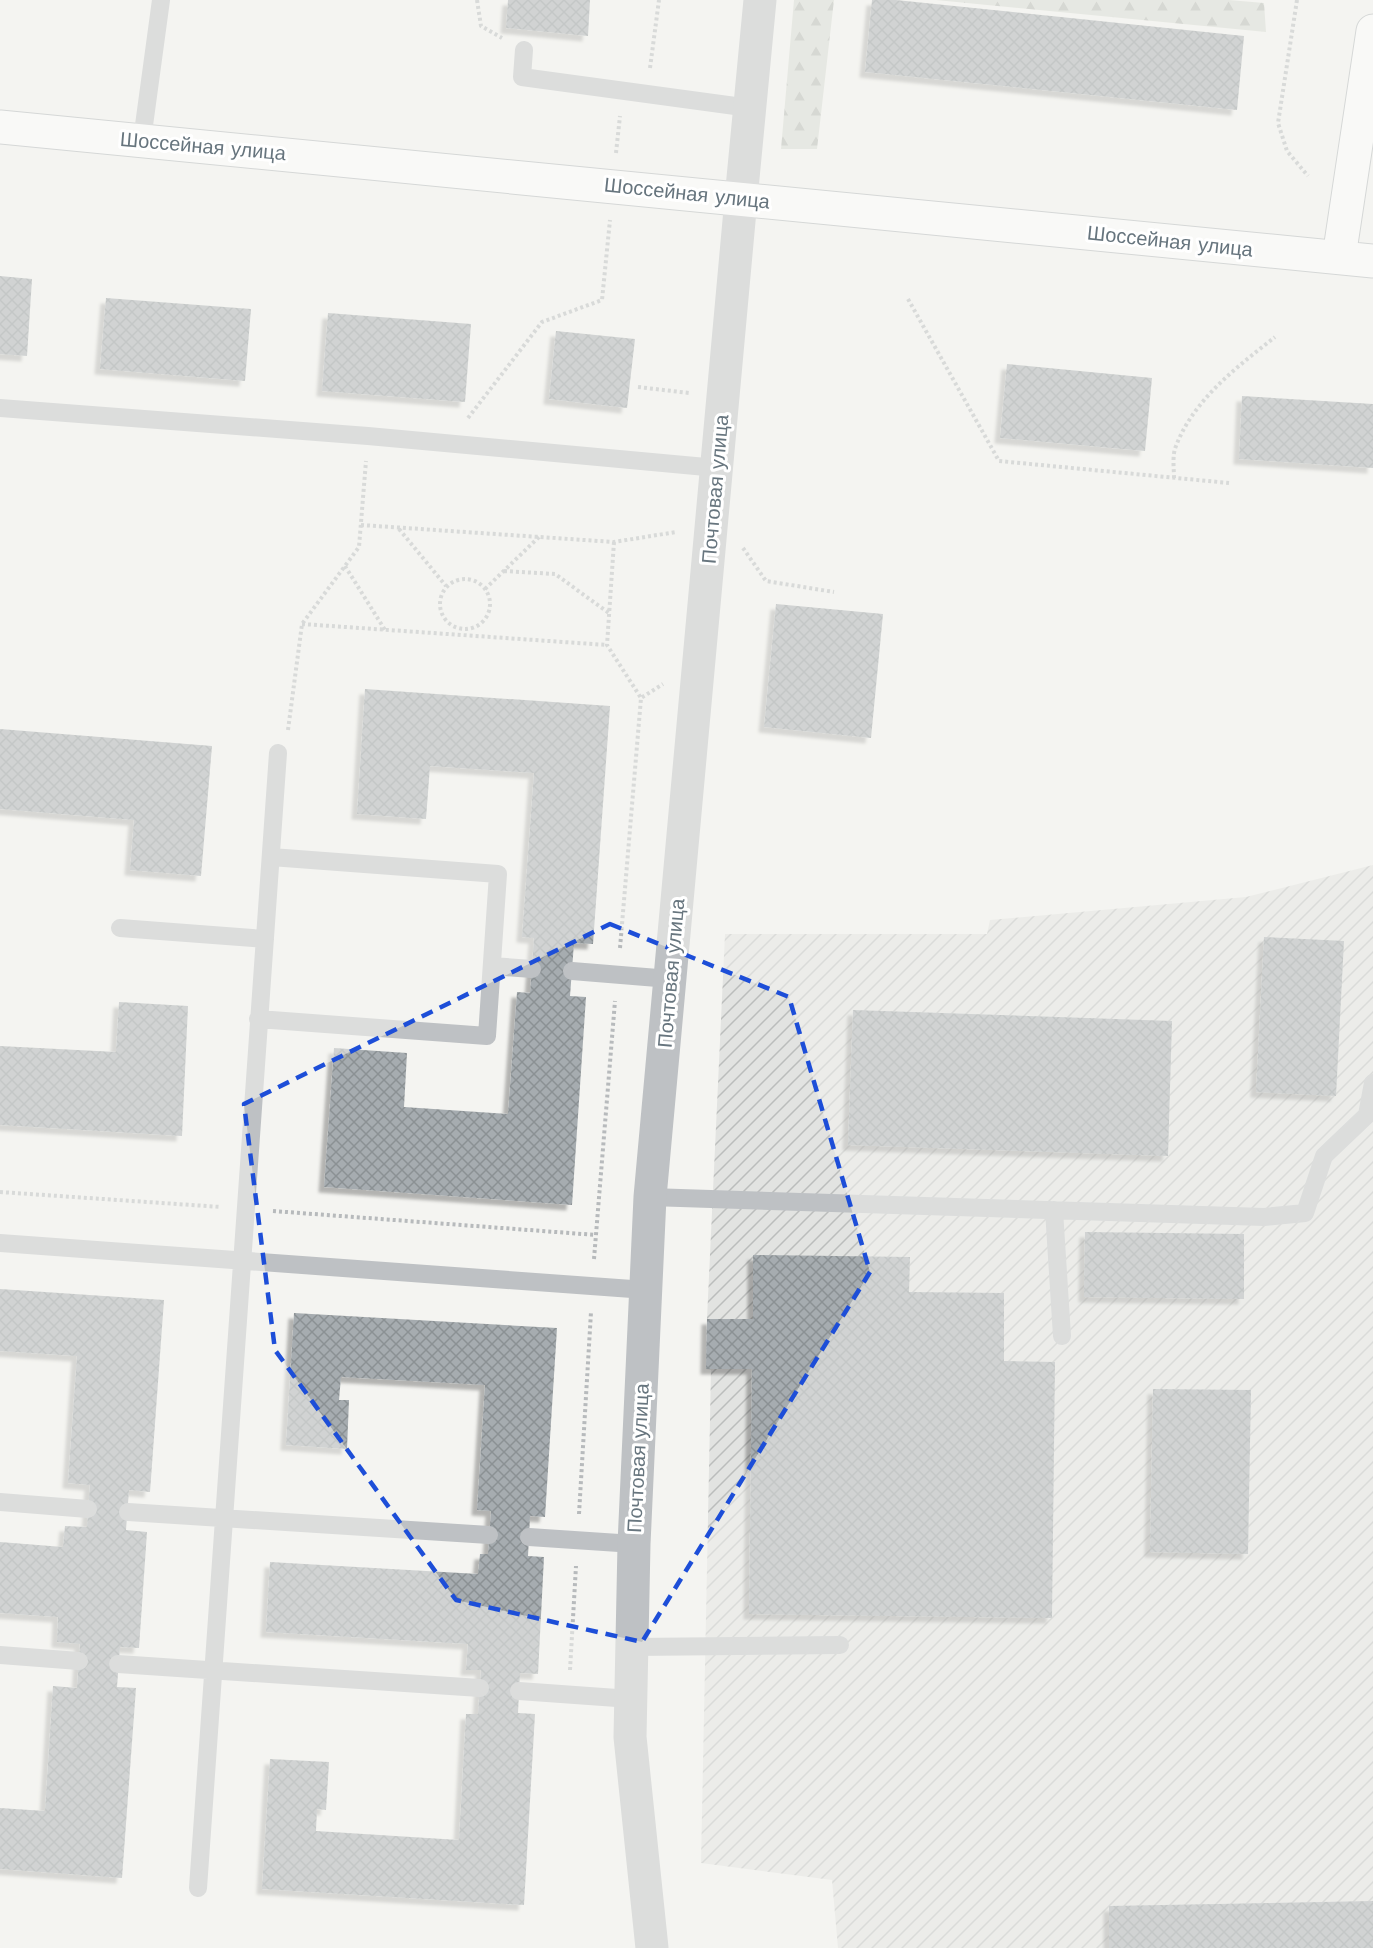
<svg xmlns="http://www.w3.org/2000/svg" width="1373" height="1948" font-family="'Work Sans',sans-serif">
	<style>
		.industrial { fill: url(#industrial-furrows) }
		.forest { fill: url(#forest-firs) }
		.building { fill: url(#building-cross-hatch); filter: url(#shadow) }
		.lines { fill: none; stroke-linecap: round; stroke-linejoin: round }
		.secondary-casing { stroke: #b0b5b8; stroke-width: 35 }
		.path { stroke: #b7babc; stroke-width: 4; stroke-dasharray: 3 3; stroke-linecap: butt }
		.service { stroke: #bec1c4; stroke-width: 18 }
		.minor { stroke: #bec1c4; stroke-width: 33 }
		.tertiary { stroke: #bec1c4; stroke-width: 33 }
		.secondary { stroke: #fff; stroke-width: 33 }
		.marked { fill: none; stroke: #1d4ed8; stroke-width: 4.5; stroke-dasharray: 12 8; stroke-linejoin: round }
		.labels { text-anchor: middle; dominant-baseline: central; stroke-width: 6; stroke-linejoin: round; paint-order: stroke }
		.street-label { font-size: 20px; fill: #67757e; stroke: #fff }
	</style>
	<defs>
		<pattern id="industrial-furrows" width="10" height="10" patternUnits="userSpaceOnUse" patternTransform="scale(1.5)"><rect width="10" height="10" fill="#e2e3e1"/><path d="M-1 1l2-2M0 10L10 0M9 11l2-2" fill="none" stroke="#bbbdbc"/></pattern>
		<pattern id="forest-firs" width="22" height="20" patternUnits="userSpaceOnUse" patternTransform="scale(1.5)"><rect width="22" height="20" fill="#d6dad2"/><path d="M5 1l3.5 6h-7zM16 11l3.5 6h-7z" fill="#b1b5b0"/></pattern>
		<pattern id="building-cross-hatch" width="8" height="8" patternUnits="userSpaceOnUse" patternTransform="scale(1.5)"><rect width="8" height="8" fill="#a6acb0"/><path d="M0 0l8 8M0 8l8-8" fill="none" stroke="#8b9194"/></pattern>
		<filter id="shadow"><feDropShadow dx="-5.5" dy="5.5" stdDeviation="1.5" flood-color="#0004"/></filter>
	</defs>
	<rect width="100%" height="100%" fill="#f4f4f1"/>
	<path class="industrial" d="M 1373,865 L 1373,1948 L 838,1948 L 832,1880 L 701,1863 L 711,1370 L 706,1369 L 707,1319 L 725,934 L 987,934 L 990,920 L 1246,897 Z"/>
	<path class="forest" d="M 794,0 L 834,0 L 817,149 L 781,149 Z
		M 936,0 L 1229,0 L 1264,3 L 1266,32 Z"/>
	<path class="building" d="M 508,0 L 590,0 L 588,36 L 506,28 Z
		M 872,0 L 896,0 L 1244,36 L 1237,110 L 865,72 Z
		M 0,276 L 32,279 L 27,356 L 0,354 Z
		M 106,298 L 251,309 L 245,381 L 100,369 Z
		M 328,313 L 471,324 L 465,402 L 322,391 Z
		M 556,331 L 635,339 L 627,408 L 549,399 Z
		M 1007,364 L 1152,378 L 1145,451 L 1000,438 Z
		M 1242,396 L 1373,404 L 1373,468 L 1239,459 Z
		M 776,604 L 883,614 L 871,738 L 764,727 Z
		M 365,689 L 610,706 L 593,944 L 574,943 L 570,996 L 586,997 L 572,1205 L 324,1187 L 334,1048 L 407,1053 L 404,1107 L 508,1114 L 517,992 L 530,993 L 534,938 L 522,937 L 534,773 L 430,766 L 426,819 L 357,814 Z
		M 0,729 L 212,746 L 201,876 L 130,870 L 134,820 L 0,809 Z
		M 1264,937 L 1344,941 L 1336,1096 L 1256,1092 Z
		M 119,1002 L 188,1006 L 182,1136 L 0,1125 L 0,1046 L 116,1052 Z
		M 853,1010 L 1172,1021 L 1168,1156 L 848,1145 Z
		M 1085,1232 L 1244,1234 L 1244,1299 L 1084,1297 Z
		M 753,1255 L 910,1257 L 909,1292 L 1004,1293 L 1004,1361 L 1055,1362 L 1052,1618 L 749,1614 L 752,1369 L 706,1369 L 707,1319 L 753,1319 Z
		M 0,1289 L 164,1300 L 150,1492 L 129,1490 L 126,1530 L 147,1532 L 139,1648 L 120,1647 L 117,1687 L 136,1688 L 122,1878 L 0,1869 L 0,1808 L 45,1811 L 53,1686 L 77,1688 L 80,1644 L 57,1642 L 58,1617 L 0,1613 L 0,1542 L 63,1547 L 65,1526 L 87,1527 L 90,1485 L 68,1483 L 77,1356 L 0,1351 Z
		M 294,1313 L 557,1328 L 545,1517 L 530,1516 L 529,1537 L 528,1556 L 544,1557 L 538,1674 L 520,1673 L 518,1713 L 535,1714 L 524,1905 L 262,1889 L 270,1759 L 329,1762 L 326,1810 L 317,1809 L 316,1831 L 459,1840 L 466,1714 L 478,1714 L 481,1670 L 466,1670 L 468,1644 L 266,1632 L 270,1562 L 478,1574 L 480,1554 L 488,1554 L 491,1511 L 477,1510 L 485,1385 L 341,1377 L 339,1400 L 349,1400 L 347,1449 L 286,1445 Z
		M 1153,1389 L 1251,1390 L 1248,1554 L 1150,1552 Z
		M 1373,1901 L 1373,1948 L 1109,1948 L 1109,1906 Z"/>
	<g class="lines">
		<g class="secondary-casing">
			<path id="secondary" d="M 0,127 L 1373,261
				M 1339,257 L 1373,31"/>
		</g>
		<path class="path" d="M 477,0 L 481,26 L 502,38
			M 1297,0 L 1278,123 L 1287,151 L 1308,176
			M 650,68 L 659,0
			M 616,153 L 620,116
			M 908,299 L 999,461 L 1229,483
			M 638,387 L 689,393
			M 468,418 L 542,322 L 602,300 L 610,220
			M 1174,478 C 1174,469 1172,455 1176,446 C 1194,399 1237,367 1275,337
			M 361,525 L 614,542 L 676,532
			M 399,529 L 446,586
			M 614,542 L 607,645 L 641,698
			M 743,548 L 766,581 L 834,592
			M 345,566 L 385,630
			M 504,571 L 555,574 L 609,613
			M440 604a25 25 0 1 1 50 0a25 25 0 1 1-50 0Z
			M 485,589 L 539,537
			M 302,624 L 607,645
			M 288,730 L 302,624 L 359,547 L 366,461
			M 620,948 L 641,698 L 663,684
			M 0,1192 L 221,1207
			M 273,1211 L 596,1235
			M 594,1259 L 615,1001
			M 579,1514 L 591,1312
			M 570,1670 L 576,1566"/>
		<path class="service" d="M 524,50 L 522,77 L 750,108
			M 142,140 L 161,0
			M 0,408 L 368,436 L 717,468
			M 120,928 L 265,939
			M 492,966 L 532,969
			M 572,971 L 670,979
			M 258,1019 L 487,1036 L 498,874 L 271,857
			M 650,1197 L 1264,1217 L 1305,1213 L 1324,1156 L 1367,1115 L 1373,1083
			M 1054,1210 L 1062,1336
			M 0,1243 L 646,1290
			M 0,1502 L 88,1509
			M 128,1512 L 489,1535
			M 529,1537 L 634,1544
			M 632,1647 L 840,1645
			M 0,1655 L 79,1661
			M 118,1664 L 480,1688
			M 519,1691 L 631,1699
			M 198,1888 L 278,753"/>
		<path class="minor" d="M 741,199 L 760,0"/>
		<path class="tertiary" d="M 652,1948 L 630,1737 L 634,1544 L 650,1197 L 741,199"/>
		<use href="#secondary" class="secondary"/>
	</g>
	<path d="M0 0H1373V1948H0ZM 610,924 L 789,997 L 870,1272 L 642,1642 L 456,1600 L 275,1350 L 244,1104 Z" fill="#f4f4f1" fill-opacity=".55" fill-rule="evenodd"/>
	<path class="marked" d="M 610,924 L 789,997 L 870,1272 L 642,1642 L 456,1600 L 275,1350 L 244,1104 Z"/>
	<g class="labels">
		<g class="street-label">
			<text transform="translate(203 146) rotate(5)">Шоссейная улица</text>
			<text transform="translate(687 193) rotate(6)">Шоссейная улица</text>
			<text transform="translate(1170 241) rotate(6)">Шоссейная улица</text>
			<text transform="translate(715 489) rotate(-85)">Почтовая улица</text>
			<text transform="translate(671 973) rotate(-85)">Почтовая улица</text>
			<text transform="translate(638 1458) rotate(-87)">Почтовая улица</text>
		</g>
	</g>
</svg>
